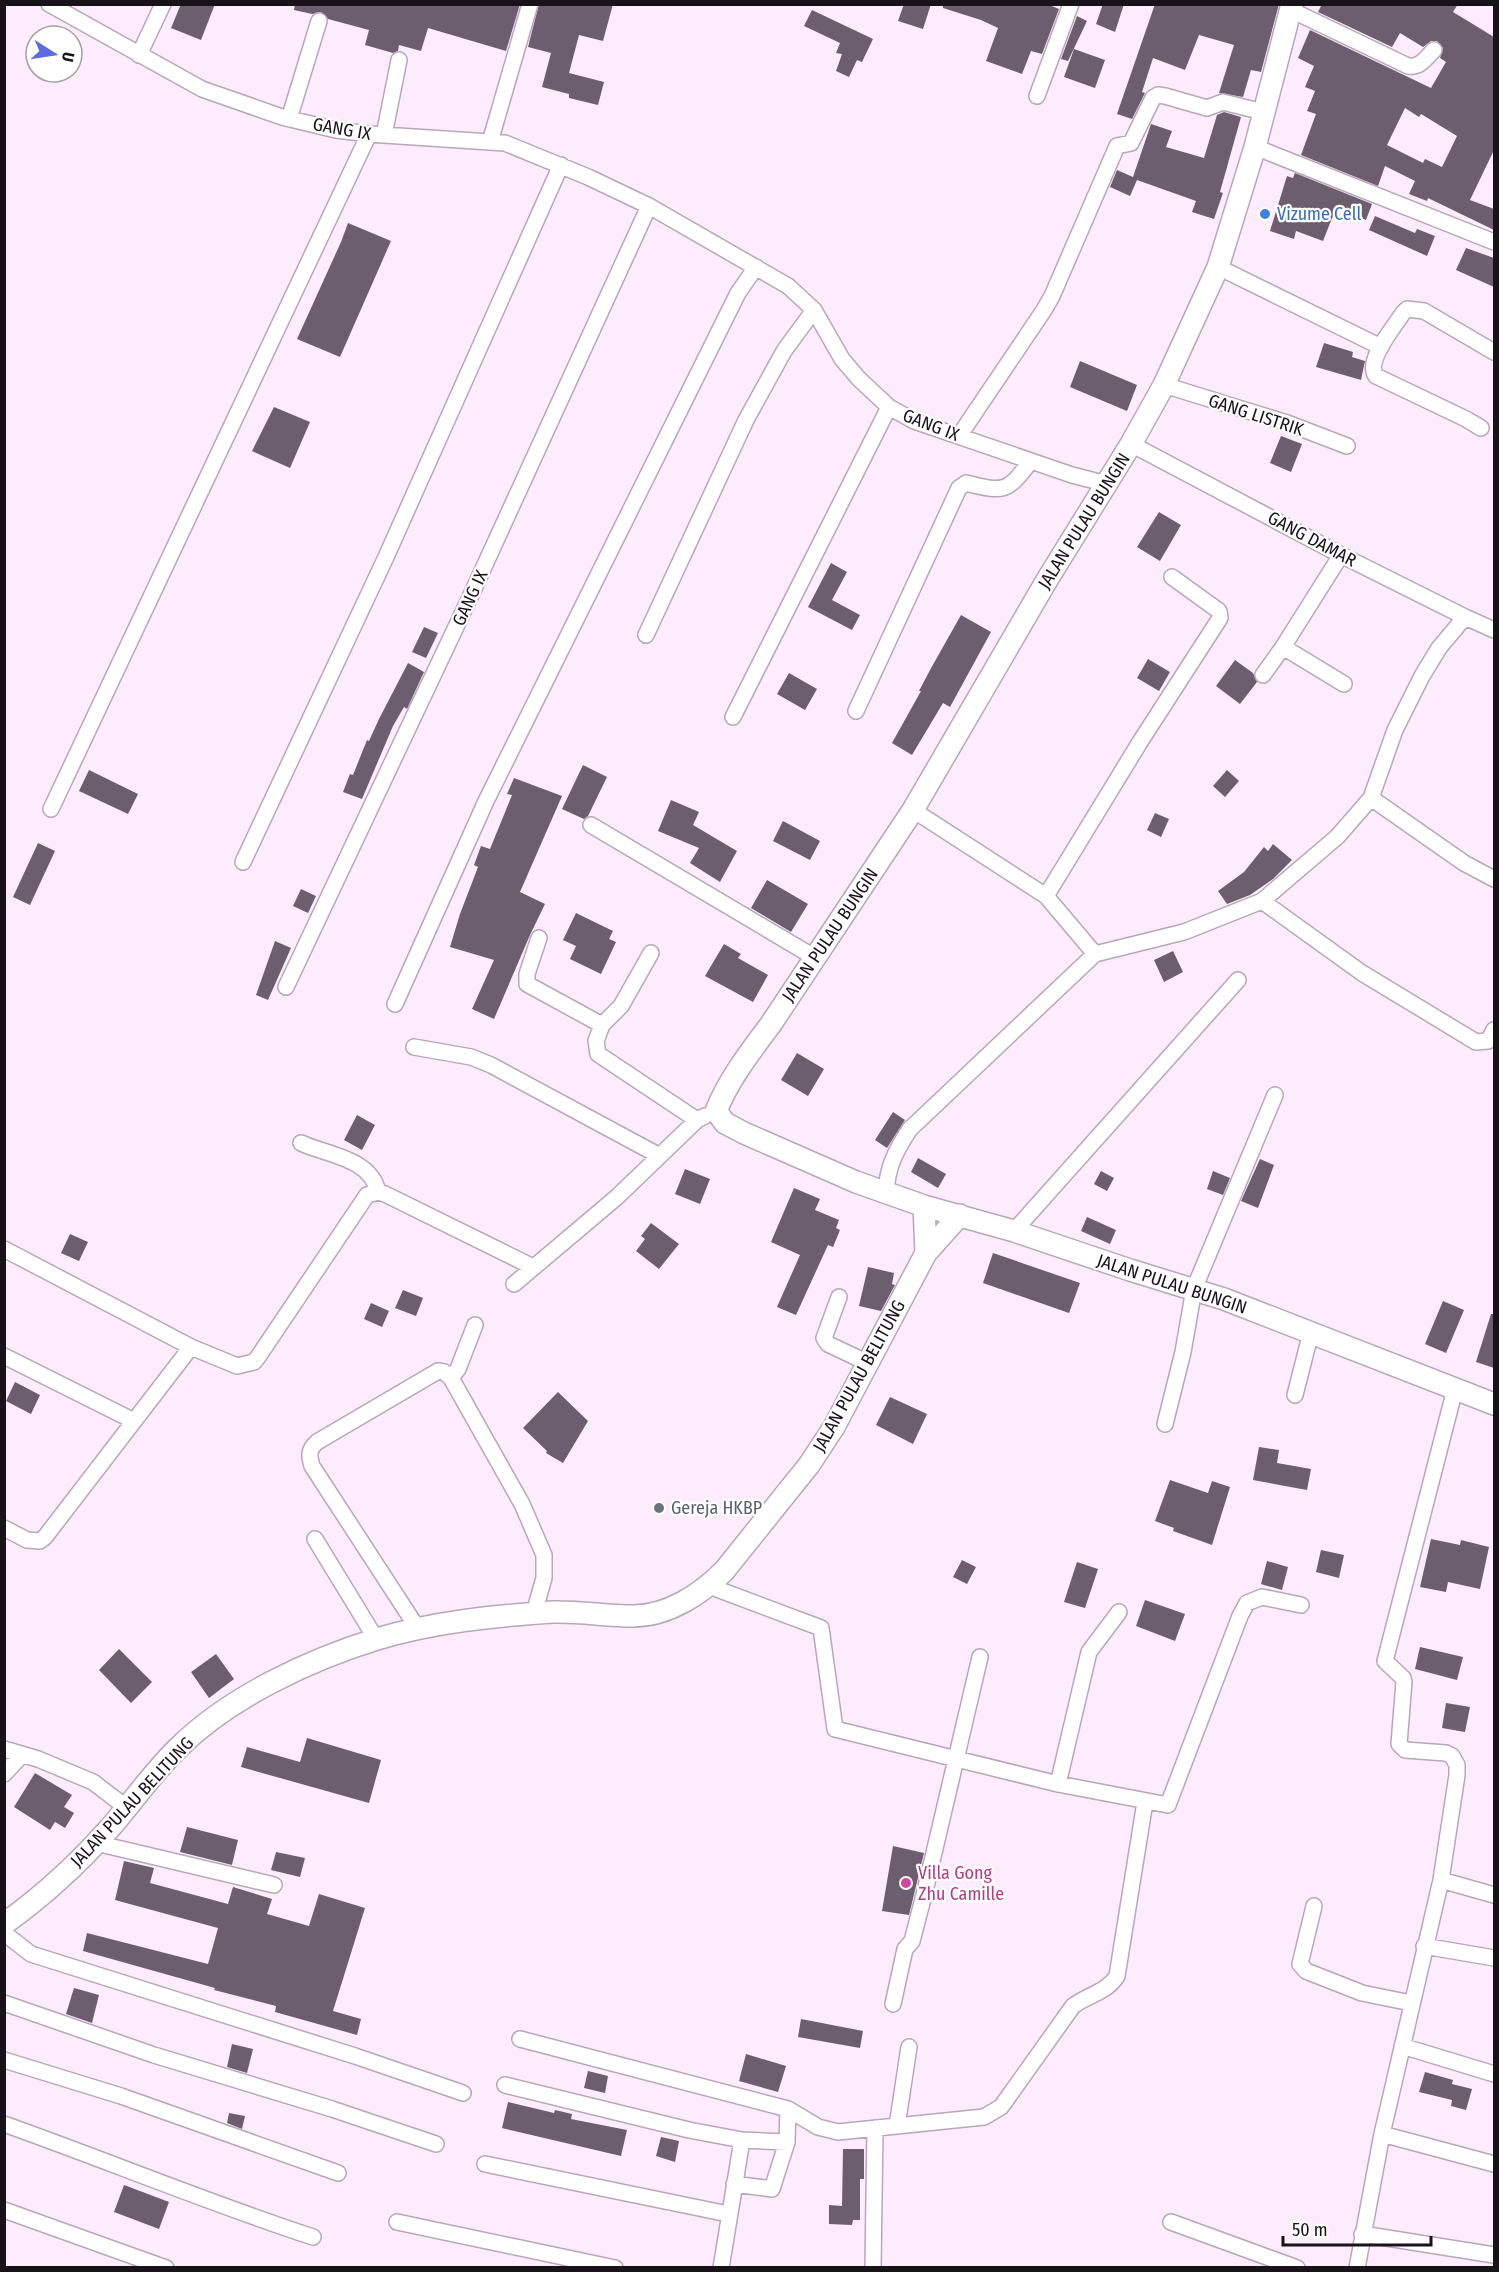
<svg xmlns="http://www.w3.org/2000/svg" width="1499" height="2272" font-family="'Fira Sans Condensed',sans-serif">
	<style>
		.building { fill: #6d5e6f; fill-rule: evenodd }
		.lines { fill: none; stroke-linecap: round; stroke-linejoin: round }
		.street-casing { stroke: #b8a7b9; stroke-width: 18 }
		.secondary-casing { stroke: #b8a7b9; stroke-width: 24 }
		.street { stroke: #fff; stroke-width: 15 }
		.secondary { stroke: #fff; stroke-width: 21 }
		.shop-dot { fill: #3f7fe0; stroke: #fff; stroke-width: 2 }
		.worship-dot { fill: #6b7280; stroke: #fff; stroke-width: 2 }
		.hotel-dot { fill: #d1479c; stroke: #fff; stroke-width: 2 }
		.labels { text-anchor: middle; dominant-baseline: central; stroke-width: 4.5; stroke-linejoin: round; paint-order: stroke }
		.street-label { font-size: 18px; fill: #181219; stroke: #fff }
		.shop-label { font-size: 18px; fill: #366cbe; stroke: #fff; text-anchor: start }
		.worship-label { font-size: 18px; fill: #5b616d; stroke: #fff; text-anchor: start }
		.hotel-label { font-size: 18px; fill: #b23c85; stroke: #fff; text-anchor: start }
	</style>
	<rect width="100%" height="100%" fill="#fdebfe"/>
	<path class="building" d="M 181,4 L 215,4 L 201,40 L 171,28 Z
		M 295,4 L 520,4 L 506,51 L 428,28 L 421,51 L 399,45 L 398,51 L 393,53 L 365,45 L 369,30 L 328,19 L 321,12 L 312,14 L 294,10 Z
		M 539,4 L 613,4 L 603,41 L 579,35 L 569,73 L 604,82 L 598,105 L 569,98 L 569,94 L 542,87 L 551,53 L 528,47 Z
		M 904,4 L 931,4 L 923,29 L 898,21 Z
		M 943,4 L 1047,4 L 1059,9 L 1042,54 L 1031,51 L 1022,74 L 986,61 L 998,28 L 981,20 L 943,8 Z
		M 1103,4 L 1124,4 L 1115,32 L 1096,24 Z
		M 1155,4 L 1279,4 L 1261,72 L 1251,70 L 1243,97 L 1219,93 L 1234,45 L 1199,35 L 1185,70 L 1153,58 L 1142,92 L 1145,93 L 1132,119 L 1117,114 Z
		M 1322,4 L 1458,4 L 1453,12 L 1494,37 L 1494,150 L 1470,200 L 1494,209 L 1494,230 L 1428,198 L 1427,201 L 1409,194 L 1415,181 L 1385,166 L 1378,186 L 1301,155 L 1316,114 L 1307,111 L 1315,91 L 1305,87 L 1314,66 L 1298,58 L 1310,30 L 1431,88 L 1446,62 L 1440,58 L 1443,48 L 1437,41 L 1431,41 L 1423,47 L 1400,33 L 1392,47 L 1318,12 ZM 1405,108 L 1419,117 L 1421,114 L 1457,136 L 1442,167 L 1425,159 L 1423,163 L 1387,145 Z
		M 812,10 L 873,39 L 862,62 L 857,60 L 849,77 L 836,71 L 842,54 L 836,53 L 840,43 L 804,26 Z
		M 1077,16 L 1087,21 L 1068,61 L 1061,59 Z
		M 1074,49 L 1105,60 L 1095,88 L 1064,77 Z
		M 1224,112 L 1241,117 L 1220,192 L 1223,193 L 1214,219 L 1192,212 L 1196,201 L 1137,180 L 1130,196 L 1110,187 L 1117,170 L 1133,177 L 1151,124 L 1172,131 L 1166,147 L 1204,158 L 1217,115 Z
		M 1295,173 L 1372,204 L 1366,220 L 1336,208 L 1323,241 L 1296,231 L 1294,239 L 1270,231 L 1287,176 L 1293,178 Z
		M 1375,216 L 1415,233 L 1417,229 L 1435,236 L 1427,256 L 1369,230 Z
		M 348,223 L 391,241 L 340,357 L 297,339 L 341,242 Z
		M 1466,248 L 1494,258 L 1494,287 L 1456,270 Z
		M 1324,343 L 1353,352 L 1352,357 L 1365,361 L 1361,380 L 1316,367 Z
		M 1080,361 L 1137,385 L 1127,411 L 1070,387 Z
		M 274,407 L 310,422 L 290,468 L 252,451 Z
		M 1281,436 L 1302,444 L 1291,472 L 1270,463 Z
		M 1159,512 L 1181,525 L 1160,561 L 1137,547 Z
		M 831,563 L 847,572 L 832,600 L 860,615 L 852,630 L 808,607 Z
		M 961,615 L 991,632 L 950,707 L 943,703 L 912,755 L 892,743 L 921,691 L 919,691 L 930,670 Z
		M 424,627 L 438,633 L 426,658 L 412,652 Z
		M 1148,659 L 1170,672 L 1159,691 L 1137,678 Z
		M 1235,660 L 1253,673 L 1257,682 L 1240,704 L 1216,686 Z
		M 408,663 L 424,672 L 407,709 L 404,707 L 393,726 L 362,799 L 343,792 L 350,774 L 353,775 L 367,740 L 369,741 L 379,719 Z
		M 789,673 L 817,689 L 805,710 L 777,694 Z
		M 583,765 L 607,777 L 588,816 L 584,819 L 562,809 Z
		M 89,770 L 138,794 L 128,814 L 79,791 Z
		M 1227,770 L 1239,781 L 1225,797 L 1213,786 Z
		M 514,778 L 562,796 L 520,892 L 545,904 L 530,935 L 494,1019 L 472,1009 L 494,960 L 450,947 L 460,914 L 478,867 L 474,865 L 481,846 L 490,849 L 512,795 L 507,794 Z
		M 671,800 L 699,812 L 693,825 L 737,851 L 720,882 L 690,863 L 699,848 L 658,831 Z
		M 1155,813 L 1169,819 L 1161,837 L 1147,830 Z
		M 783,821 L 820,841 L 810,860 L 773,841 Z
		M 38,843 L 55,851 L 30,905 L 13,897 Z
		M 1273,844 L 1292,860 L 1273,879 L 1250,895 L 1227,904 L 1218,891 L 1244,872 L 1264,847 L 1268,851 Z
		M 767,880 L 808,904 L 791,932 L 751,908 Z
		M 301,889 L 316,896 L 308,913 L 293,906 Z
		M 576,913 L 613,931 L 609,939 L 616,942 L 601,974 L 570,959 L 576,946 L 563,940 Z
		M 275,941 L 291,948 L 268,1000 L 256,995 Z
		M 724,944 L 741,954 L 738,958 L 768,975 L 753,1002 L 705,976 Z
		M 1173,951 L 1183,972 L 1164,982 L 1154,960 Z
		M 797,1053 L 824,1069 L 808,1096 L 781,1080 Z
		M 893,1112 L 905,1120 L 887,1148 L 875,1140 Z
		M 357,1115 L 375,1125 L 362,1150 L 344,1140 Z
		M 918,1158 L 946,1174 L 938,1188 L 911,1172 Z
		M 1260,1159 L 1274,1165 L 1258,1208 L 1241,1201 Z
		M 685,1169 L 710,1179 L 700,1204 L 675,1194 Z
		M 1101,1171 L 1114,1178 L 1107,1191 L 1094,1184 Z
		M 1213,1171 L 1230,1178 L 1223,1195 L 1207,1189 Z
		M 794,1188 L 820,1199 L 815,1210 L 839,1220 L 836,1228 L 840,1230 L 833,1247 L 828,1245 L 796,1315 L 777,1307 L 800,1255 L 771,1242 Z
		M 1087,1217 L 1116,1230 L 1110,1244 L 1081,1231 Z
		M 651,1223 L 679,1244 L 659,1269 L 636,1251 L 645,1239 L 641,1236 Z
		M 70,1234 L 88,1242 L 79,1261 L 61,1253 Z
		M 993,1253 L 1080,1283 L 1069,1313 L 983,1283 Z
		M 868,1267 L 894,1273 L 892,1284 L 895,1285 L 881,1311 L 859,1306 Z
		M 403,1290 L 423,1298 L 416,1316 L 395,1308 Z
		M 1443,1301 L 1464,1310 L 1446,1353 L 1425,1344 Z
		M 371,1303 L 389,1311 L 382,1327 L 364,1319 Z
		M 1491,1314 L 1494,1314 L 1494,1368 L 1476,1362 Z
		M 15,1382 L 40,1395 L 31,1414 L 6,1401 Z
		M 558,1392 L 588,1421 L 563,1463 L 546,1453 L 547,1451 L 523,1428 Z
		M 890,1397 L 927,1414 L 913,1444 L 876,1425 Z
		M 1259,1447 L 1279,1450 L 1277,1463 L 1311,1469 L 1307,1490 L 1253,1480 Z
		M 1170,1480 L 1208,1493 L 1212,1481 L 1230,1487 L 1212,1545 L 1173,1531 L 1174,1528 L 1155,1521 Z
		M 1431,1539 L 1460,1545 L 1461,1540 L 1489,1547 L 1480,1589 L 1448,1582 L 1446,1592 L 1420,1587 Z
		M 1321,1550 L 1344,1555 L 1339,1578 L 1316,1572 Z
		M 962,1560 L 976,1567 L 967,1584 L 953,1577 Z
		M 1267,1561 L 1288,1567 L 1282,1590 L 1261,1584 Z
		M 1077,1562 L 1098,1569 L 1085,1608 L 1064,1602 Z
		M 1145,1600 L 1185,1614 L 1175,1641 L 1136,1626 Z
		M 1420,1647 L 1463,1657 L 1457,1680 L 1415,1669 Z
		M 119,1649 L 152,1682 L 131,1703 L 99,1670 Z
		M 216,1654 L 234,1679 L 209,1698 L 191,1672 Z
		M 1446,1703 L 1470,1707 L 1465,1732 L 1442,1728 Z
		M 307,1738 L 381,1760 L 369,1803 L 241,1767 L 247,1747 L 300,1762 Z
		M 35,1773 L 72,1795 L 64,1807 L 74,1813 L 65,1828 L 55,1822 L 50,1830 L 14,1807 Z
		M 187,1827 L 238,1840 L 232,1865 L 180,1852 Z
		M 893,1846 L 924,1853 L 909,1915 L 882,1911 Z
		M 276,1852 L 305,1858 L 300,1877 L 271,1870 Z
		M 124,1861 L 154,1868 L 150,1883 L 228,1904 L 233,1887 L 272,1899 L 267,1914 L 309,1926 L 319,1894 L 365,1908 L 333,2011 L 361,2019 L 357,2035 L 275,2012 L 276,2006 L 214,1990 L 215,1988 L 83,1951 L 87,1933 L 208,1964 L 218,1928 L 115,1900 Z
		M 74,1988 L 99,1995 L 92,2023 L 66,2014 Z
		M 801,2019 L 863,2031 L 860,2048 L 798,2037 Z
		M 232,2044 L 253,2049 L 247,2073 L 227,2067 Z
		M 746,2054 L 786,2066 L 778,2092 L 739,2081 Z
		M 588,2071 L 608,2076 L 605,2093 L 584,2088 Z
		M 1425,2072 L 1453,2080 L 1452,2084 L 1472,2089 L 1466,2110 L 1451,2106 L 1452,2100 L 1419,2092 Z
		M 508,2102 L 554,2113 L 555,2110 L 572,2114 L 571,2119 L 627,2130 L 621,2156 L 502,2128 Z
		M 229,2113 L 245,2116 L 242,2129 L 227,2123 Z
		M 661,2137 L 679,2141 L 675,2162 L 656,2156 Z
		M 843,2149 L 864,2149 L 864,2179 L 860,2179 L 860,2220 L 853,2220 L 852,2225 L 829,2224 L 829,2205 L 842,2206 Z
		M 124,2185 L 169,2202 L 159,2229 L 114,2212 Z"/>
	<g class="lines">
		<g class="street-casing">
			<path id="street" d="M 49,4 L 202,89 L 282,117 L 336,130 L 369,134 L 505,143 L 588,177 L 649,206 L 788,286 L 814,310 L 842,359 L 859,379 L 889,407 L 914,421 L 1072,475 L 1107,484
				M 1291,10 L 1408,66 C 1420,68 1426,58 1434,50
				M 139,55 L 163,4
				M 1037,96 L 1071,4
				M 289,119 L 319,21
				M 384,135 L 399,60
				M 490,142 L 530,4
				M 1255,147 L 1494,242
				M 1218,267 L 1381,347
				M 1164,385 L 1287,423 L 1347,446
				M 1481,428 L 1466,419 L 1376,376 C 1365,361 1394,327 1403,313 L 1407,309 L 1424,311 L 1494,352
				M 959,436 L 1044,310 L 1052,296 L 1117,146 L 1131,143 L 1153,98 L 1158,95 L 1165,96 L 1207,108 L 1223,102 L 1263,112
				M 1131,444 L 1341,555 L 1465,617 L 1494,630
				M 646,635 L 746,420 L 784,351 L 814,310
				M 1283,647 L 1344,684
				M 1263,675 L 1283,647 L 1341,555
				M 856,711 L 959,488 L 966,483 C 1005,493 1007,492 1031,461
				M 733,717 L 889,407
				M 1371,798 L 1464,863 L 1494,879
				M 51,809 L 369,134
				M 913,810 L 1046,896 L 1095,954
				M 591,825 L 814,957
				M 243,862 L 386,557 L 561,165
				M 1046,896 L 1140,742 L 1220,618 L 1219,611 L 1172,577
				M 1262,901 L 1362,973 L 1476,1042 L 1488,1041 L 1494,1030
				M 539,938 L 527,974 L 527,984 L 602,1025 L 596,1041 L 598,1054 L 697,1120
				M 286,987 L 472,593 L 649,206
				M 395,1004 L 486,801 L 738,293 L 756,267
				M 602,1025 L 621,1006 L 651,953
				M 414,1047 L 471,1057 L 491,1065 L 658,1155
				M 301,1143 C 327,1155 371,1158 378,1192
				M 886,1193 C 887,1167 896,1150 910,1129 L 1095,954 L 1184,932 L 1262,901 L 1337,837 L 1371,798 L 1395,730 L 1422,676 L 1439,648 L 1465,617
				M 1014,1231 L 1238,980
				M 4,1249 L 191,1347 L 237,1366 L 254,1362 L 258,1357 L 367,1195 L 378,1192 L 385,1194 L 533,1267
				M 514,1284 L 617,1197 L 697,1120 L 705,1116
				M 839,1297 L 824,1338 L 828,1344 L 868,1363
				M 4,1356 L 134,1421
				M 451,1378 L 458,1369 L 475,1325
				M 1295,1395 L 1311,1332
				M 1165,1424 L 1183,1352 L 1194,1289 L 1275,1095
				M 4,1528 L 27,1540 L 40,1541 L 45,1537 L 191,1347
				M 315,1539 L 376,1639
				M 709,1586 L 821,1628 L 835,1729 L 1058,1784 L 1168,1805 L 1240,1616 L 1247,1603 L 1262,1597 L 1301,1605
				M 418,1629 L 312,1466 C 309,1456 308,1450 317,1442 L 438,1371 L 444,1372 L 451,1378 L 522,1504 L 544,1555 L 544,1578 L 534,1613
				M 4,1749 L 38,1759 L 93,1782 L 127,1808
				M 4,1774 L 22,1755
				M 1058,1784 L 1089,1652 L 1119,1612
				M 96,1843 L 274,1885
				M 1441,1880 L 1494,1895
				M 1314,1906 L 1300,1964 L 1306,1971 L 1362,1993 L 1411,2003
				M 4,1933 L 31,1954 L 355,2056 L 463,2093
				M 1424,1946 L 1494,1958
				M 4,2003 L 154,2055 L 332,2109 L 436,2144
				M 893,2004 L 905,1949 L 912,1941 L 925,1891 L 980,1657
				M 520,2039 L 788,2109 L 818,2127 L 838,2132 L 984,2117 L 1001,2107 L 1073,2006 C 1089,1994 1106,1993 1117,1976 L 1145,1802
				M 1402,2046 L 1494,2074
				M 4,2060 L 121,2096 L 338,2173
				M 505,2085 L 689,2130 L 742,2140 L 787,2142
				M 4,2124 C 108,2161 209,2203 313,2237
				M 897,2126 L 909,2047
				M 1382,2134 L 1494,2164
				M 485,2164 L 728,2214
				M 734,2184 L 772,2189 L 787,2142 L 788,2109
				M 4,2210 L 166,2268
				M 397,2222 L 615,2268
				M 1171,2222 L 1297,2268
				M 1362,2234 L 1494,2255
				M 721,2268 L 742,2140
				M 873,2268 L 875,2128
				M 1357,2268 L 1382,2134 L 1441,1880 L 1457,1775 L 1457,1765 L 1452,1756 L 1446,1753 L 1405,1750 L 1399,1744 L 1404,1682 L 1403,1678 L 1385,1661 L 1455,1389"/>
		</g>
		<g class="secondary-casing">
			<path id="secondary" d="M 1292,4 L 1255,147 L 1218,267 L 1164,385 L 1131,444 L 1047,580 L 913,810 L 771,1024 C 750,1052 729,1079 716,1111 L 725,1123 L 744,1133 L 856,1182 L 924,1206 L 1014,1231 L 1130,1270 L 1224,1299 L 1494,1404
				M 924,1206 L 926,1253
				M 4,1924 C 43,1896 77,1865 108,1830 C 132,1803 153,1772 179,1747 C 230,1697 309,1660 377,1639 C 433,1622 494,1616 552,1612 C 579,1611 606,1616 633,1616 C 668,1616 701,1594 724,1571 L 809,1465 L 834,1427 L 926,1253 L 960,1215"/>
		</g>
		<use href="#street" class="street"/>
		<use href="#secondary" class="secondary"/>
	</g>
	<circle class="shop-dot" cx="1265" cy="214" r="6"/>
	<circle class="worship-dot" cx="659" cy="1508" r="6"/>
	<circle class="hotel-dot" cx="906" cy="1883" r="6"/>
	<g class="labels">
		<g class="street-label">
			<text transform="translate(342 129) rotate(10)">GANG IX</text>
			<text transform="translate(1256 415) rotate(18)">GANG LISTRIK</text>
			<text transform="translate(931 425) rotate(21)">GANG IX</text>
			<text transform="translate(1084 521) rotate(-58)">JALAN PULAU BUNGIN</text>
			<text transform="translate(1312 539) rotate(28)">GANG DAMAR</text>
			<text transform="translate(470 598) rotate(-65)">GANG IX</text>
			<text transform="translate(830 935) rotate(-56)">JALAN PULAU BUNGIN</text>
			<text transform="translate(1172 1284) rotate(18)">JALAN PULAU BUNGIN</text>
			<text transform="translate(859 1376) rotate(-61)">JALAN PULAU BELITUNG</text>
			<text transform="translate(132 1802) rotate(-47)">JALAN PULAU BELITUNG</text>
		</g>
		<g class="shop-label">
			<text x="1277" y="214">Vizume Cell</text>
		</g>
		<g class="worship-label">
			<text x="671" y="1508">Gereja HKBP</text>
		</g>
		<g class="hotel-label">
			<text x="918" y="1873">Villa Gong<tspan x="918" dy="21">Zhu Camille</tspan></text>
		</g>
	</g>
	<rect width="1499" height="2272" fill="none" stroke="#181219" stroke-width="12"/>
	<g transform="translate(54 54) rotate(102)"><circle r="28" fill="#ffffff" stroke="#a3a0a3" stroke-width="1.5"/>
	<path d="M0-4.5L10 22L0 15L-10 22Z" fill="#5d6be2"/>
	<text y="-9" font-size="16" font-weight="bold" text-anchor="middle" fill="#181219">U</text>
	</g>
	<path d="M1283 2236v9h148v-9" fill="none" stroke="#181219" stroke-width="3"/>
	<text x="1292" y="2236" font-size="18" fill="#181219" stroke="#ffffff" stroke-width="4.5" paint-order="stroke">50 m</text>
</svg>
